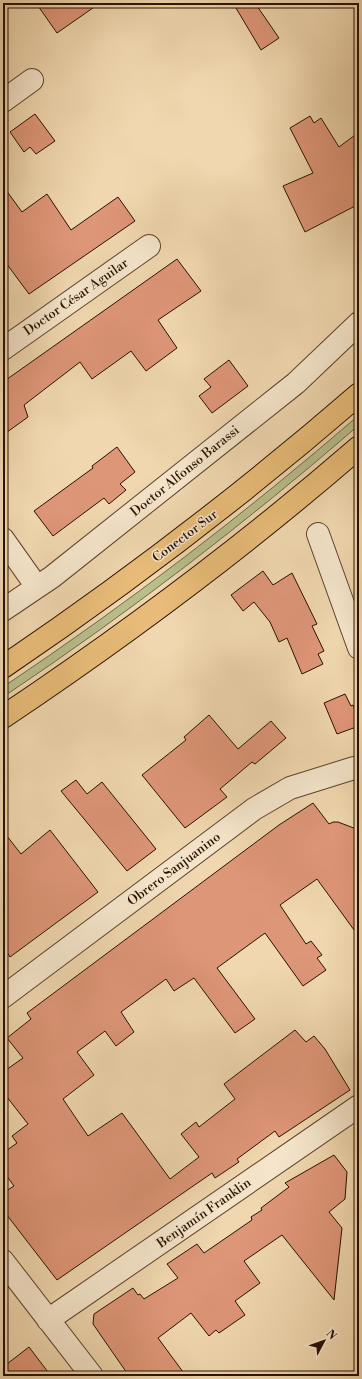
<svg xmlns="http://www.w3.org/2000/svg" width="362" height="1379" font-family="'Libre Bodoni',serif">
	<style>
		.green { fill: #b8be8c; stroke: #706846 }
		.building { fill: #de9678; stroke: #291100 }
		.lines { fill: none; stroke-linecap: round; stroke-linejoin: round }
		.street-casing { stroke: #5b422c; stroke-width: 24 }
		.primary-casing { stroke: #291100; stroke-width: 24 }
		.street { stroke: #f5e5cb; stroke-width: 22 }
		.primary { stroke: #e8bc78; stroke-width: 22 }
		.labels { text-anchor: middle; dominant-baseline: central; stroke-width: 3; stroke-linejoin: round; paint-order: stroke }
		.street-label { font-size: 13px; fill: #291100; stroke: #f5e5cb }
	</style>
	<rect width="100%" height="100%" fill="#f0d7af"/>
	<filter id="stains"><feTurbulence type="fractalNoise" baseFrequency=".005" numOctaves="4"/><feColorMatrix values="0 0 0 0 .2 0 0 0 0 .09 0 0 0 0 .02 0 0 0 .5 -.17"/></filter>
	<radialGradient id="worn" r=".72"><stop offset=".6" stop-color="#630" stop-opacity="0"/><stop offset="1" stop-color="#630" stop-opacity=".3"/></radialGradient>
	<path class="green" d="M 359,415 L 359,425 C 246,523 127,614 3,697 L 3,687 C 127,604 246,513 359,415 Z"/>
	<path class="building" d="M 36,3 L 100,3 L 57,33 Z
		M 233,3 L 255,3 L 279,38 L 261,50 Z
		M 35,114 L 55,141 L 36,154 L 30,147 L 24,152 L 10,132 Z
		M 310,116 L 314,123 L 321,118 L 339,147 L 359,132 L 359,204 L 305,232 L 283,186 L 313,173 L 290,128 Z
		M 3,186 L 22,212 L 47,194 L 71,230 L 118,197 L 135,221 L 29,294 L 3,259 Z
		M 177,259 L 201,291 L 158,320 L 177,348 L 146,371 L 131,351 L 92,379 L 80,362 L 24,405 L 28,417 L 3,435 L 3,382 Z
		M 229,360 L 248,386 L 212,413 L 199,396 L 211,387 L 204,379 Z
		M 117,447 L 135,472 L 120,484 L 126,490 L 109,504 L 104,498 L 53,536 L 34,511 L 93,468 L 92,466 Z
		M 263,571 L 273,585 L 292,573 L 317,624 L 312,626 L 324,651 L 318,654 L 323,664 L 302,674 L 287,638 L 279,642 L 270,622 L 254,602 L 243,611 L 231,595 Z
		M 345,694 L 351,706 L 353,705 L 359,720 L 359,726 L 337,734 L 324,703 Z
		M 209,715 L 238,749 L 271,721 L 286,738 L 255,764 L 252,762 L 220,789 L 227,797 L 185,828 L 142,775 L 186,740 L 184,737 Z
		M 76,780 L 87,794 L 102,782 L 156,849 L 127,871 L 61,791 Z
		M 313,803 L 329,824 L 333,822 L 338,822 L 359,830 L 357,934 L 317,879 L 280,905 L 306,944 L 311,941 L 322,955 L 317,958 L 326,970 L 303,986 L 265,933 L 217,968 L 255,1019 L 235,1033 L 194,978 L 174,991 L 166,979 L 121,1012 L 134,1032 L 116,1046 L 105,1031 L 77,1052 L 94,1075 L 63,1099 L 88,1136 L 122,1113 L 170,1179 L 199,1157 L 181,1134 L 196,1122 L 199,1127 L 235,1099 L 224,1084 L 295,1030 L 306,1042 L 314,1036 L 325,1049 L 350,1090 L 279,1137 L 275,1131 L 237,1159 L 239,1162 L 215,1178 L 212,1173 L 57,1280 L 3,1210 L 3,1193 L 14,1186 L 3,1171 L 3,1153 L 17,1143 L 12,1136 L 28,1124 L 3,1092 L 3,1072 L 23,1058 L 7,1038 L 31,1019 L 27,1013 L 279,825 Z
		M 50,830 L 98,892 L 10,957 L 3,945 L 3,831 L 21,854 Z
		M 334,1155 L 347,1172 L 345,1199 L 329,1212 L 342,1228 L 334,1300 L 282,1235 L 244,1261 L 260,1283 L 235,1301 L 245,1315 L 219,1333 L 216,1330 L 209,1336 L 191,1313 L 158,1338 L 186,1376 L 129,1376 L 93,1324 L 94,1314 L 133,1288 L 138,1295 L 140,1294 L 144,1299 L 178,1278 L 167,1264 L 197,1244 L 204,1253 L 252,1220 L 251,1217 L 262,1210 L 261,1208 L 289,1187 L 285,1183 Z
		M 29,1347 L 51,1376 L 3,1376 L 3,1367 Z"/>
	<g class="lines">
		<g class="street-casing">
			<path id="street" d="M 3,101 L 32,80
				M 3,349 L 149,246
				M 318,534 L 359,648
				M 3,539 L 37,587
				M 3,610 L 52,577 L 296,383 L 359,323
				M 3,997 L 254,809 L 290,788 L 354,768 L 359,769
				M 3,1261 L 92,1376
				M 48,1320 L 359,1106"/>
		</g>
		<g class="primary-casing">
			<path id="primary" d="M 3,667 C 127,583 246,492 359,394
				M 3,717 C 127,634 246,545 359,447"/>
		</g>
		<use href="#street" class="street"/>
		<use href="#primary" class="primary"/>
	</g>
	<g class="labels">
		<g class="street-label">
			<text transform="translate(76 297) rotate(-35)">Doctor César Aguilar</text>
			<text transform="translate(185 471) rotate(-39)">Doctor Alfonso Barassi</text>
			<text transform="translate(185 536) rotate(-37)">Conector Sur</text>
			<text transform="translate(174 869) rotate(-37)">Obrero Sanjuanino</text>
			<text transform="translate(204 1213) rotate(-35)">Benjamín Franklin</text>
		</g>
	</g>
	<rect width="362" height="1379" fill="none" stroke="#f0d7af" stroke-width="16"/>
	<rect x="4" y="4" width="354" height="1371" fill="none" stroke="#291100" stroke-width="2"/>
	<rect x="8" y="8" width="346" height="1363" fill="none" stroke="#291100"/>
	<g transform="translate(324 1341) rotate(49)" stroke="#f5e5cb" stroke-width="3" paint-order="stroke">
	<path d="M0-3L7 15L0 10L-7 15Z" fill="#291100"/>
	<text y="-6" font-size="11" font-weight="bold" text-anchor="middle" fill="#291100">N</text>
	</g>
	<rect width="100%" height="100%" filter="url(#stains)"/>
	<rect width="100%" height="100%" fill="url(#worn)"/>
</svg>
